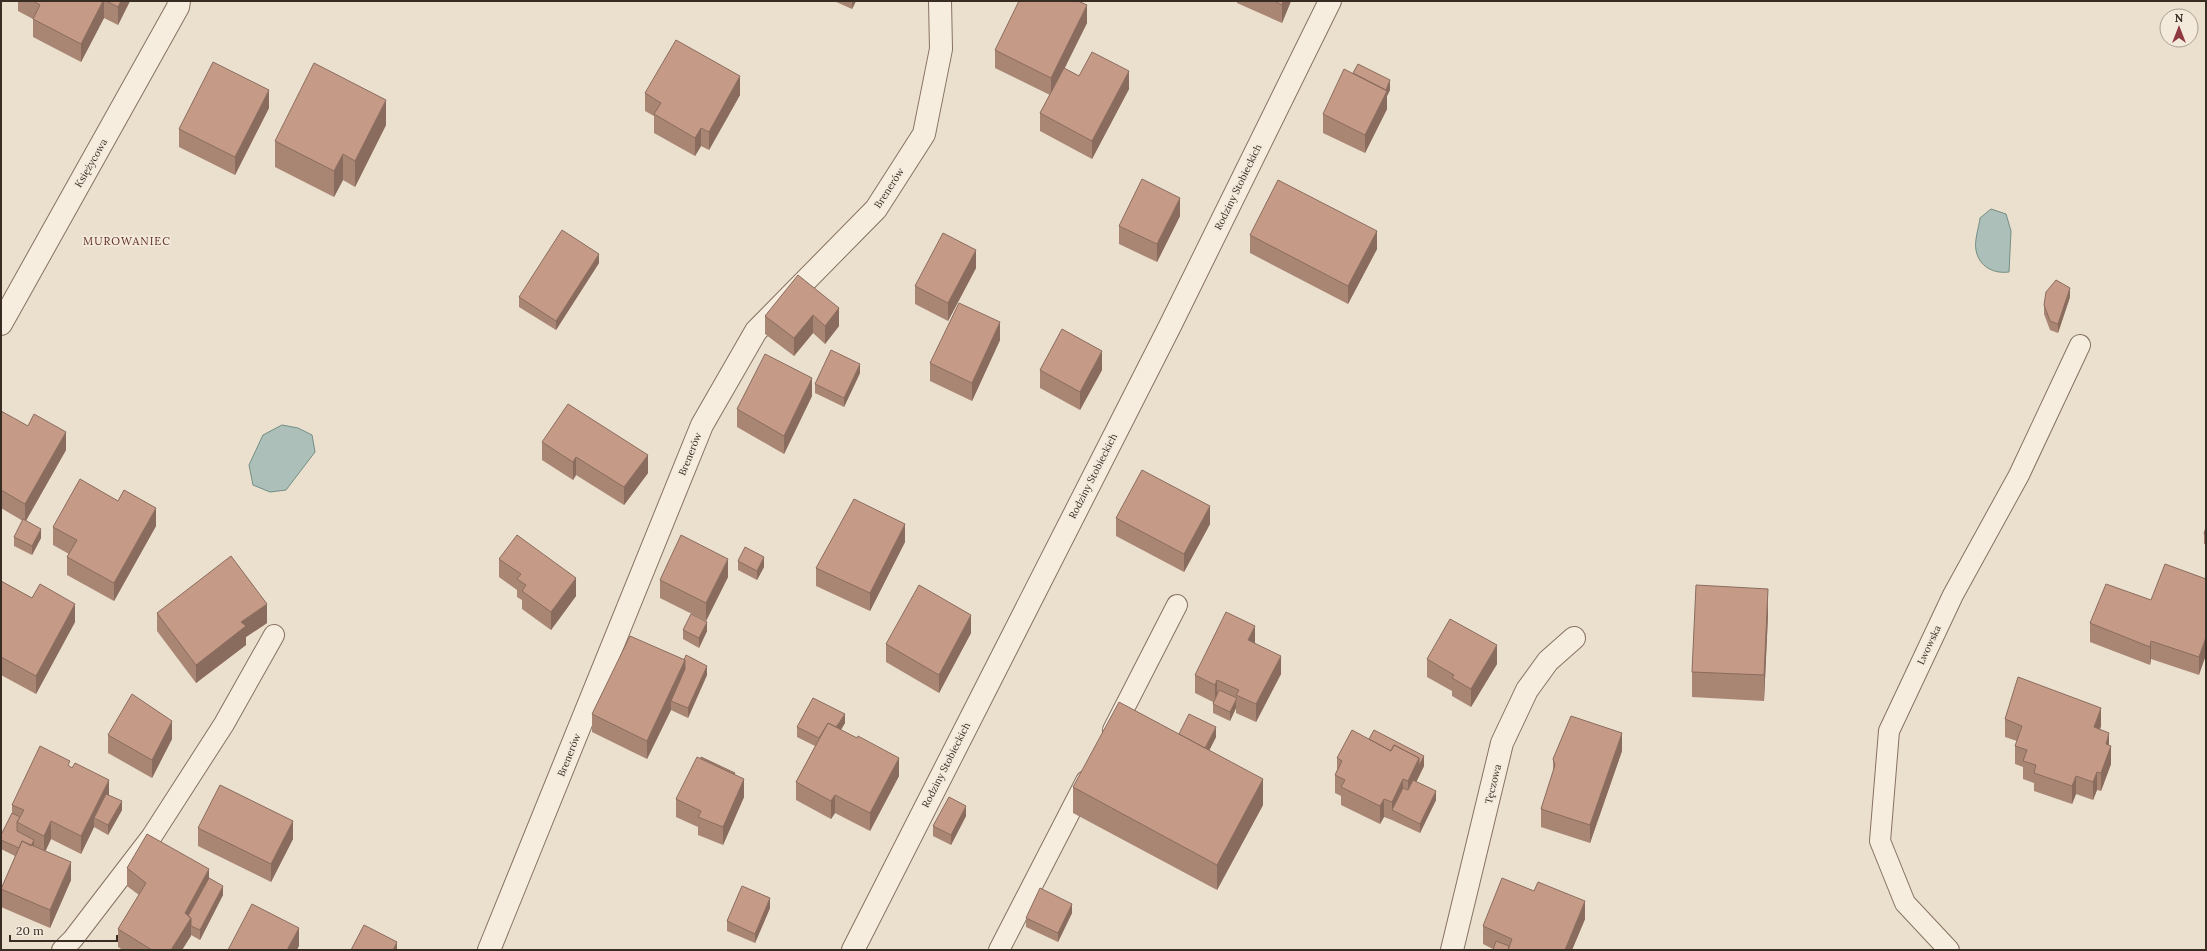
<svg xmlns="http://www.w3.org/2000/svg" width="2207" height="951" font-family="Lora,serif">
	<style>
		.water { fill: #acc0b9; stroke: #738e85 }
		.lines { fill: none; stroke-linecap: round; stroke-linejoin: round }
		.service-casing { stroke: #877262; stroke-width: 22 }
		.minor-casing { stroke: #877262; stroke-width: 24 }
		.service { stroke: #f6eddf; stroke-width: 20 }
		.minor { stroke: #f6eddf; stroke-width: 22 }
		.wall { fill: #a98574 }
		.shaded-wall { fill: #8a6c5e }
		.building { fill: #c59b87; stroke: #8a6c5e }
		.labels { text-anchor: middle; dominant-baseline: central; stroke-width: 3.5; stroke-linejoin: round; paint-order: stroke }
		.street-label { font-size: 10px; fill: #392c23; stroke: #f3eadc }
		.neighbourhood-label { font-size: 11px; letter-spacing: 1px; fill: #612f27; stroke: #f3eadc }
	</style>
	<rect width="100%" height="100%" fill="#ebdfcd"/>
	<path class="water" d="M 1991,209 L 2006,214 L 2011,231 L 2009,272 C 1994,274 1979,267 1976,250 C 1974,241 1979,227 1980,218 Z
		M 282,425 L 298,428 L 312,435 L 315,452 L 286,490 L 270,492 L 253,485 L 249,465 L 263,435 Z"/>
	<g class="lines">
		<g class="service-casing">
			<path id="service" d="M 1113,730 L 1177,605
				M 62,950 L 73,939 L 152,836 L 224,724 L 274,635
				M 999,950 L 1086,781
				M 1949,950 L 1905,903 L 1880,841 L 1889,731 L 1953,595 L 2019,475 L 2080,345"/>
		</g>
		<g class="minor-casing">
			<path id="minor" d="M 1,324 L 178,7 L 179,1
				M 489,950 L 702,425 L 756,331 L 876,209 L 924,134 L 941,49 L 940,1
				M 853,950 L 1170,326 L 1330,1
				M 1452,950 L 1502,743 L 1527,690 L 1548,661 L 1574,638"/>
		</g>
		<use href="#service" class="service"/>
		<use href="#minor" class="minor"/>
	</g>
	<path class="wall" d="M 18,1 L 130,1 L 118,25 L 104,18 L 81,62 L 33,37 L 33,19 L 18,11 Z
		M 834,1 L 856,1 L 852,9 Z
		M 1237,1 L 1291,1 L 1282,23 L 1237,3 Z
		M 1087,23 L 1064,68 L 1079,76 L 1129,89 L 1092,159 L 1040,131 L 1040,113 L 1050,95 L 995,68 L 995,50 Z
		M 1353,73 L 1390,90 L 1387,96 L 1387,109 L 1365,153 L 1323,133 L 1323,114 Z
		M 645,93 L 740,95 L 709,150 L 701,146 L 695,156 L 654,133 L 654,116 L 645,111 Z
		M 269,108 L 235,175 L 179,147 L 179,129 Z
		M 386,125 L 355,187 L 343,180 L 334,197 L 275,167 L 275,141 Z
		M 1180,216 L 1157,262 L 1119,244 L 1119,226 Z
		M 1250,235 L 1377,249 L 1348,304 L 1250,253 Z
		M 599,263 L 556,330 L 519,307 L 519,297 Z
		M 976,268 L 948,321 L 915,304 L 915,286 Z
		M 2070,297 L 2058,333 L 2050,330 L 2044,314 L 2044,305 Z
		M 839,308 L 839,326 L 825,344 L 813,333 L 794,356 L 765,334 L 765,316 Z
		M 1000,340 L 972,401 L 930,381 L 930,363 Z
		M 1040,370 L 1102,370 L 1080,410 L 1040,388 Z
		M 860,373 L 844,407 L 815,393 L 815,384 Z
		M 812,396 L 784,454 L 737,427 L 737,409 Z
		M 1,411 L 66,450 L 26,521 L 41,538 L 32,555 L 14,546 L 14,537 L 23,521 L 1,508 Z
		M 542,442 L 648,473 L 624,505 L 576,475 L 573,480 L 542,460 Z
		M 1116,518 L 1210,524 L 1184,572 L 1116,536 Z
		M 156,526 L 114,601 L 67,575 L 67,557 L 69,554 L 53,545 L 53,527 Z
		M 2206,527 L 2206,544 L 2204,544 L 2204,534 Z
		M 905,542 L 870,611 L 816,586 L 816,568 Z
		M 499,559 L 576,596 L 551,630 L 522,609 L 522,600 L 517,597 L 517,590 L 499,577 Z
		M 738,561 L 764,567 L 757,580 L 738,570 Z
		M 728,577 L 706,621 L 660,598 L 660,580 Z
		M 2206,579 L 2199,675 L 2151,659 L 2150,665 L 2090,642 L 2090,623 Z
		M 1,581 L 75,622 L 36,694 L 1,675 Z
		M 157,613 L 267,623 L 246,637 L 246,645 L 196,683 L 157,631 Z
		M 1768,615 L 1764,701 L 1692,697 L 1692,672 Z
		M 683,630 L 707,631 L 699,648 L 683,639 Z
		M 971,633 L 939,693 L 886,662 L 886,644 Z
		M 1255,643 L 1281,674 L 1256,722 L 1236,713 L 1236,708 L 1230,721 L 1213,713 L 1213,702 L 1195,693 L 1195,675 Z
		M 1427,659 L 1497,664 L 1471,707 L 1452,696 L 1452,691 L 1427,677 Z
		M 707,675 L 688,718 L 671,710 L 647,759 L 592,732 L 592,714 Z
		M 2005,719 L 2101,726 L 2100,729 L 2109,745 L 2111,764 L 2101,791 L 2097,790 L 2093,800 L 2076,794 L 2072,804 L 2034,791 L 2034,783 L 2023,779 L 2023,767 L 2015,764 L 2015,746 L 2017,741 L 2005,737 Z
		M 845,723 L 841,730 L 899,776 L 870,831 L 835,813 L 831,819 L 796,800 L 796,782 L 815,746 L 797,737 L 797,727 Z
		M 1179,734 L 1216,737 L 1209,750 L 1263,805 L 1217,890 L 1073,813 L 1073,787 Z
		M 108,735 L 172,739 L 152,778 L 108,753 Z
		M 1369,739 L 1424,766 L 1416,782 L 1436,800 L 1420,833 L 1392,820 L 1384,817 L 1380,824 L 1341,805 L 1341,796 L 1335,793 L 1335,775 L 1337,770 L 1337,758 Z
		M 1622,751 L 1590,843 L 1541,827 L 1541,809 L 1553,773 L 1553,759 Z
		M 70,767 L 109,796 L 122,810 L 108,835 L 94,827 L 81,854 L 51,839 L 45,852 L 71,880 L 50,928 L 1,907 L 1,889 L 15,856 L 1,849 L 1,835 L 12,813 L 12,805 Z
		M 735,774 L 744,797 L 723,845 L 698,835 L 698,827 L 676,817 L 676,799 Z
		M 966,816 L 951,845 L 933,836 L 933,826 Z
		M 198,828 L 293,839 L 271,882 L 198,846 Z
		M 127,868 L 209,878 L 223,895 L 200,940 L 191,935 L 182,950 L 123,950 L 118,947 L 118,929 L 139,895 L 127,886 Z
		M 770,908 L 755,943 L 727,931 L 727,921 Z
		M 1072,913 L 1058,942 L 1026,927 L 1026,918 Z
		M 1585,919 L 1572,950 L 1493,950 L 1493,949 L 1483,944 L 1483,926 Z"/>
	<path class="shaded-wall" d="M 103,1 L 104,1 L 104,18 L 81,62 L 81,44 Z
		M 121,1 L 130,1 L 118,25 L 118,7 Z
		M 852,1 L 856,1 L 852,9 Z
		M 1283,1 L 1291,1 L 1282,23 L 1282,5 Z
		M 1087,5 L 1087,23 L 1051,96 L 1051,78 Z
		M 1129,71 L 1129,89 L 1092,159 L 1092,141 Z
		M 740,76 L 740,95 L 709,150 L 709,132 Z
		M 1390,80 L 1390,90 L 1387,96 L 1387,109 L 1365,153 L 1365,135 Z
		M 269,90 L 269,108 L 235,175 L 235,157 Z
		M 386,100 L 386,125 L 355,187 L 355,161 Z
		M 701,128 L 701,146 L 695,156 L 695,138 Z
		M 343,154 L 343,180 L 334,197 L 334,171 Z
		M 1180,198 L 1180,216 L 1157,262 L 1157,244 Z
		M 1377,231 L 1377,249 L 1348,304 L 1348,286 Z
		M 976,250 L 976,268 L 948,321 L 948,303 Z
		M 599,254 L 599,263 L 556,330 L 556,321 Z
		M 2070,288 L 2070,297 L 2058,333 L 2058,324 Z
		M 839,308 L 839,326 L 825,344 L 825,326 Z
		M 813,315 L 813,333 L 794,356 L 794,338 Z
		M 1000,322 L 1000,340 L 972,401 L 972,383 Z
		M 1102,351 L 1102,370 L 1080,410 L 1080,392 Z
		M 860,364 L 860,373 L 844,407 L 844,398 Z
		M 812,378 L 812,396 L 784,454 L 784,436 Z
		M 66,432 L 66,450 L 25,522 L 25,504 Z
		M 648,455 L 648,473 L 624,505 L 624,487 Z
		M 576,457 L 576,475 L 573,480 L 573,462 Z
		M 1210,506 L 1210,524 L 1184,572 L 1184,554 Z
		M 156,508 L 156,526 L 114,601 L 114,583 Z
		M 905,524 L 905,542 L 870,611 L 870,593 Z
		M 41,529 L 41,538 L 32,555 L 32,546 Z
		M 764,557 L 764,567 L 757,580 L 757,571 Z
		M 728,559 L 728,577 L 706,621 L 706,603 Z
		M 576,578 L 576,596 L 551,630 L 551,612 Z
		M 1768,589 L 1768,615 L 1764,701 L 1764,675 Z
		M 75,604 L 75,622 L 36,694 L 36,676 Z
		M 267,604 L 267,623 L 246,637 L 246,645 L 196,683 L 196,665 L 241,622 Z
		M 971,615 L 971,633 L 939,693 L 939,675 Z
		M 707,622 L 707,631 L 699,648 L 699,638 Z
		M 1255,626 L 1255,644 L 1248,640 Z
		M 2206,637 L 2206,655 L 2199,675 L 2199,657 Z
		M 2151,641 L 2151,659 L 2150,665 L 2150,647 Z
		M 1497,645 L 1497,664 L 1471,707 L 1471,689 Z
		M 1281,656 L 1281,674 L 1256,722 L 1256,704 Z
		M 685,660 L 685,678 L 671,701 L 671,710 L 647,759 L 647,741 Z
		M 707,666 L 707,675 L 688,718 L 688,708 Z
		M 1217,680 L 1217,698 L 1215,703 L 1215,685 Z
		M 1236,699 L 1236,708 L 1230,721 L 1230,712 Z
		M 2101,708 L 2101,726 L 2094,746 L 2094,727 Z
		M 845,714 L 845,723 L 832,743 L 832,734 Z
		M 172,721 L 172,739 L 152,778 L 152,760 Z
		M 1216,727 L 1216,737 L 1204,761 L 1204,752 Z
		M 1622,733 L 1622,751 L 1590,843 L 1590,825 Z
		M 2109,733 L 2109,750 L 2111,746 L 2111,764 L 2101,791 L 2101,773 L 2106,744 Z
		M 1424,756 L 1424,766 L 1408,799 L 1408,781 L 1419,758 Z
		M 899,758 L 899,776 L 870,831 L 870,813 Z
		M 2097,772 L 2097,790 L 2093,800 L 2093,782 Z
		M 2076,776 L 2076,794 L 2072,804 L 2072,786 Z
		M 744,779 L 744,797 L 723,845 L 723,827 Z
		M 1263,779 L 1263,805 L 1217,890 L 1217,865 Z
		M 1403,779 L 1403,797 L 1392,810 L 1392,802 Z
		M 109,780 L 109,798 L 94,818 L 94,827 L 81,854 L 81,836 Z
		M 1436,791 L 1436,800 L 1420,833 L 1420,824 Z
		M 835,795 L 835,813 L 831,819 L 831,801 Z
		M 1384,799 L 1384,817 L 1380,824 L 1380,806 Z
		M 122,801 L 122,810 L 108,835 L 108,825 Z
		M 966,806 L 966,816 L 951,845 L 951,835 Z
		M 51,821 L 51,839 L 44,854 L 44,836 Z
		M 293,821 L 293,839 L 271,882 L 271,864 Z
		M 34,840 L 34,849 L 28,853 Z
		M 71,862 L 71,880 L 50,928 L 50,910 Z
		M 209,869 L 209,887 L 191,920 L 191,936 L 182,950 L 171,950 L 185,913 Z
		M 223,886 L 223,895 L 200,940 L 200,930 Z
		M 770,898 L 770,908 L 755,943 L 755,934 Z
		M 1585,901 L 1585,919 L 1572,950 L 1565,950 Z
		M 1072,904 L 1072,913 L 1058,942 L 1058,933 Z
		M 299,928 L 299,946 L 297,950 L 287,950 Z
		M 397,942 L 397,950 L 393,950 Z"/>
	<path class="building" d="M 33,1 L 103,1 L 81,44 L 33,19 L 40,5 Z
		M 106,1 L 121,1 L 118,7 Z
		M 1019,1 L 1078,1 L 1087,5 L 1051,78 L 995,50 Z
		M 1274,1 L 1283,1 L 1282,5 Z
		M 676,40 L 740,76 L 709,132 L 701,128 L 695,138 L 654,114 L 661,103 L 645,93 Z
		M 1092,52 L 1129,71 L 1092,141 L 1040,113 L 1064,68 L 1079,76 Z
		M 213,62 L 269,90 L 235,157 L 179,129 Z
		M 314,63 L 386,100 L 355,161 L 343,154 L 334,171 L 275,141 Z
		M 1358,64 L 1390,80 L 1386,90 L 1353,73 Z
		M 1344,69 L 1387,91 L 1365,135 L 1323,114 Z
		M 1142,179 L 1180,198 L 1157,244 L 1119,226 Z
		M 1278,180 L 1377,231 L 1348,286 L 1250,235 Z
		M 562,230 L 599,254 L 556,321 L 519,297 Z
		M 943,233 L 976,250 L 948,303 L 915,286 Z
		M 798,275 L 839,308 L 825,326 L 813,315 L 794,338 L 765,316 Z
		M 2056,280 L 2070,288 L 2058,324 L 2050,321 L 2044,305 L 2046,292 Z
		M 959,303 L 1000,322 L 972,383 L 930,363 Z
		M 1062,329 L 1102,351 L 1080,392 L 1040,370 Z
		M 831,350 L 860,364 L 844,398 L 815,384 Z
		M 765,354 L 812,378 L 784,436 L 737,409 Z
		M 568,404 L 648,455 L 624,487 L 576,457 L 573,462 L 542,442 Z
		M 1,411 L 28,426 L 34,414 L 66,432 L 25,504 L 1,490 Z
		M 1142,470 L 1210,506 L 1184,554 L 1116,518 Z
		M 80,479 L 118,501 L 124,490 L 156,508 L 114,583 L 67,557 L 77,540 L 53,527 Z
		M 854,499 L 905,524 L 870,593 L 816,568 Z
		M 23,519 L 41,529 L 32,546 L 14,537 Z
		M 2206,527 L 2206,535 L 2204,534 Z
		M 517,535 L 576,578 L 551,612 L 522,591 L 526,585 L 517,579 L 521,574 L 499,559 Z
		M 681,535 L 728,559 L 706,603 L 660,580 Z
		M 745,547 L 764,557 L 757,571 L 738,561 Z
		M 231,556 L 267,604 L 241,622 L 246,626 L 196,665 L 157,613 Z
		M 2165,564 L 2206,579 L 2206,637 L 2199,657 L 2151,641 L 2150,647 L 2090,623 L 2106,584 L 2151,600 Z
		M 1,581 L 32,598 L 40,584 L 75,604 L 36,676 L 1,657 Z
		M 919,585 L 971,615 L 939,675 L 886,644 Z
		M 1696,585 L 1768,589 L 1764,675 L 1692,672 Z
		M 1226,612 L 1255,626 L 1248,640 L 1281,656 L 1256,704 L 1236,695 L 1239,690 L 1217,680 L 1215,685 L 1195,675 Z
		M 691,614 L 707,622 L 699,638 L 683,630 Z
		M 1450,619 L 1497,645 L 1471,689 L 1452,678 L 1454,675 L 1427,659 Z
		M 630,636 L 685,660 L 647,741 L 592,714 Z
		M 686,655 L 707,666 L 688,708 L 671,701 L 685,669 L 685,660 L 684,660 Z
		M 2018,677 L 2101,708 L 2094,727 L 2109,733 L 2106,744 L 2111,746 L 2101,773 L 2097,772 L 2093,782 L 2076,776 L 2072,786 L 2034,773 L 2036,765 L 2023,761 L 2027,750 L 2015,746 L 2022,726 L 2005,719 Z
		M 1219,690 L 1237,698 L 1230,712 L 1213,704 Z
		M 132,694 L 172,721 L 152,760 L 108,735 Z
		M 813,698 L 845,714 L 836,727 L 828,723 L 819,738 L 797,727 Z
		M 1119,702 L 1263,779 L 1217,865 L 1073,787 Z
		M 1189,714 L 1216,727 L 1205,748 L 1179,734 Z
		M 1571,716 L 1622,733 L 1590,825 L 1541,809 L 1555,765 L 1553,759 Z
		M 828,723 L 857,738 L 858,736 L 899,758 L 870,813 L 835,795 L 831,801 L 796,782 Z
		M 1352,730 L 1391,751 L 1394,745 L 1419,758 L 1408,781 L 1403,779 L 1392,802 L 1384,799 L 1380,806 L 1341,787 L 1345,780 L 1335,775 L 1342,761 L 1337,758 Z
		M 1374,730 L 1424,756 L 1419,766 L 1419,758 L 1394,745 L 1391,751 L 1369,739 Z
		M 40,746 L 70,761 L 68,765 L 72,768 L 75,763 L 109,780 L 81,836 L 51,821 L 44,836 L 34,831 L 17,822 L 24,810 L 12,805 Z
		M 697,757 L 744,779 L 723,827 L 698,817 L 701,811 L 676,799 Z
		M 701,757 L 735,773 L 734,774 L 701,758 Z
		M 1413,780 L 1436,791 L 1420,824 L 1392,810 L 1403,788 L 1408,790 Z
		M 220,785 L 293,821 L 271,864 L 198,828 Z
		M 106,794 L 122,801 L 108,825 L 94,818 Z
		M 949,797 L 966,806 L 951,835 L 933,826 Z
		M 12,813 L 20,817 L 17,822 L 17,831 L 34,840 L 31,846 L 22,841 L 19,848 L 1,840 L 1,835 Z
		M 147,834 L 209,869 L 185,913 L 191,918 L 171,950 L 152,950 L 118,929 L 146,883 L 127,868 Z
		M 22,841 L 71,862 L 50,910 L 1,889 Z
		M 209,878 L 223,886 L 200,930 L 191,926 L 191,918 L 188,916 Z
		M 1502,878 L 1534,891 L 1538,882 L 1585,901 L 1565,950 L 1508,950 L 1512,939 L 1483,926 Z
		M 742,886 L 770,898 L 755,934 L 727,921 Z
		M 1040,888 L 1072,904 L 1058,933 L 1026,918 Z
		M 252,904 L 299,928 L 287,950 L 228,950 Z
		M 364,925 L 397,942 L 393,950 L 351,950 Z
		M 1496,941 L 1509,946 L 1508,950 L 1493,950 Z"/>
	<g class="labels">
		<g class="street-label">
			<text transform="translate(91 163) rotate(-60)">Księżycowa</text>
			<text transform="translate(1238 187) rotate(-64)">Rodziny Stobieckich</text>
			<text transform="translate(889 188) rotate(-57)">Brenerów</text>
			<text transform="translate(690 454) rotate(-68)">Brenerów</text>
			<text transform="translate(1093 476) rotate(-63)">Rodziny Stobieckich</text>
			<text transform="translate(1929 645) rotate(-65)">Lwowska</text>
			<text transform="translate(569 755) rotate(-68)">Brenerów</text>
			<text transform="translate(946 765) rotate(-63)">Rodziny Stobieckich</text>
			<text transform="translate(1493 784) rotate(-76)">Tęczowa</text>
		</g>
		<g class="neighbourhood-label">
			<text x="127" y="241">MUROWANIEC</text>
		</g>
	</g>
	<rect width="2207" height="951" fill="none" stroke="#392c23" stroke-width="4"/>
	<g transform="translate(2179 28)"><circle r="19" fill="#f3eadc" stroke="#a99e92"/>
	<path d="M0-3L7 15L0 10L-7 15Z" fill="#8f3840"/>
	<text y="-6" font-size="11" font-weight="bold" text-anchor="middle" fill="#392c23">N</text>
	</g>
	<path d="M10 935v6h107v-6" fill="none" stroke="#392c23" stroke-width="2"/>
	<text x="16" y="935" font-size="12" fill="#392c23" stroke="#f3eadc" stroke-width="3" paint-order="stroke">20 m</text>
</svg>
